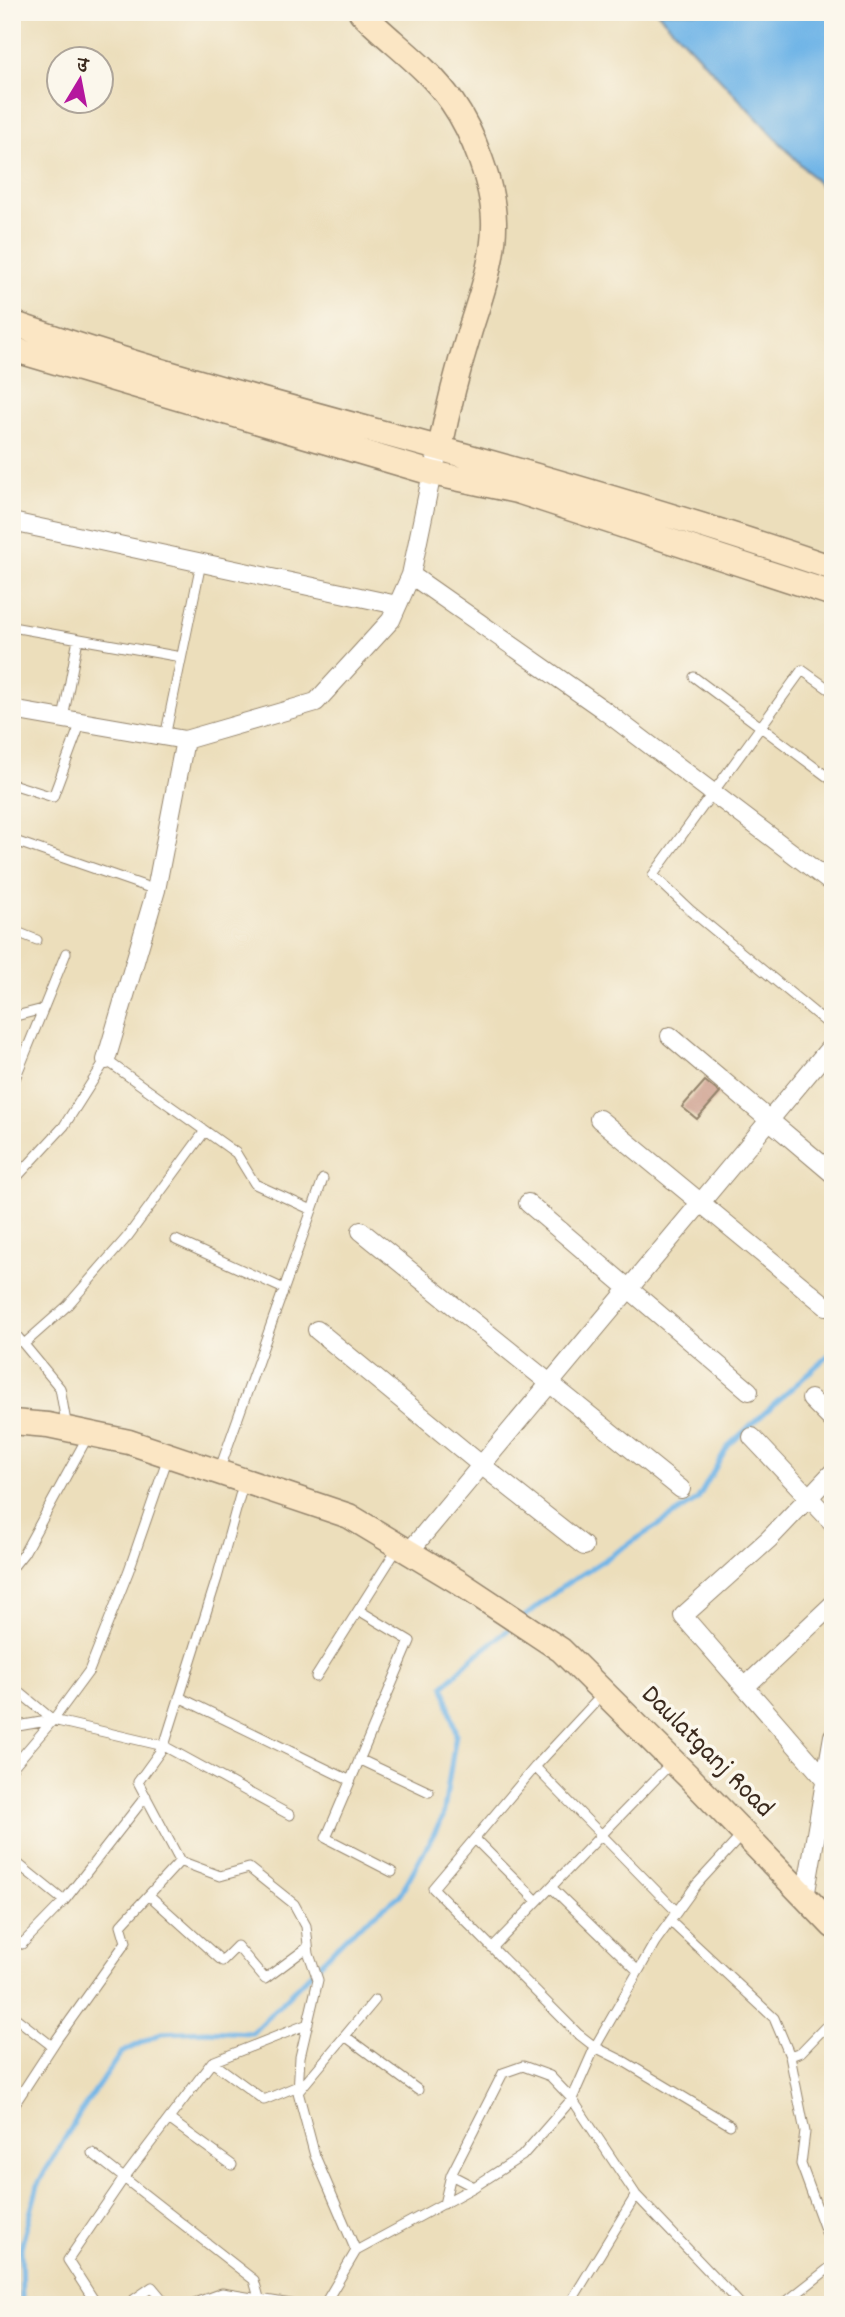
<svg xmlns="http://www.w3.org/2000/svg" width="845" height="2317" font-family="Dekko,'Playpen Sans Deva',sans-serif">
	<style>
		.water { fill: #71b5e7; stroke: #567082; stroke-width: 2 }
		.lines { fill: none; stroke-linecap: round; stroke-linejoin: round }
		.stream { stroke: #71b5e7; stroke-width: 5 }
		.building { fill: #ca9987 }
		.lane-casing { stroke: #94846c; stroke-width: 11 }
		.street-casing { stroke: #94846c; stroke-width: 20 }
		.secondary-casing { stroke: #94846c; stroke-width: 27 }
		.lane { stroke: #fff; stroke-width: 9 }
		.street { stroke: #fff; stroke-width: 18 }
		.secondary { stroke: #fbe6c4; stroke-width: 24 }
		.labels { text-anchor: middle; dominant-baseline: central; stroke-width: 7; stroke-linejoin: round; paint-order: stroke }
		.street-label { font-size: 28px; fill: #3b2a1e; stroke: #fbf7ec }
	</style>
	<rect width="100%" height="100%" fill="#fbf7ec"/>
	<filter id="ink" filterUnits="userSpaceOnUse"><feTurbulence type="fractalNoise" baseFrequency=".0143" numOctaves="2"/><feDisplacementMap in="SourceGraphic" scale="14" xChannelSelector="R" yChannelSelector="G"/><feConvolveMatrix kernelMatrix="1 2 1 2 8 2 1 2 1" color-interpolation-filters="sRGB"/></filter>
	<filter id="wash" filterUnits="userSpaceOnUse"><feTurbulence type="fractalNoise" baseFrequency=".00686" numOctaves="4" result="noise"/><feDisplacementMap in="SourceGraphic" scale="28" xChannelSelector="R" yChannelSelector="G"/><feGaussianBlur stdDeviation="1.57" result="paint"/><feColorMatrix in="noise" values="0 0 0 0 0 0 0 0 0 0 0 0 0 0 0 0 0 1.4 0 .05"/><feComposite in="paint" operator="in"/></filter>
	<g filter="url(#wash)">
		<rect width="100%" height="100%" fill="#ecdebb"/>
		<path class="water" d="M 657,12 L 833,12 L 833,199 Z"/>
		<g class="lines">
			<path class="stream" d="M 524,1617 L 562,1587 L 697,1500 L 728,1446 L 833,1351
				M 22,2305 L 21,2247 L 39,2182 L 81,2111 L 121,2053 L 161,2033 L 207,2031 L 252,2033 L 348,1935 L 400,1895 L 443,1817 L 456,1734 L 444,1686 L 469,1661 L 513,1626"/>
		</g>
		<g id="blocks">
			<path class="building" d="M 705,1081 L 720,1093 L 697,1119 L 682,1107 Z"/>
		</g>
	</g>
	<g filter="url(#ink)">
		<use href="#blocks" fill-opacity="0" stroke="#94846c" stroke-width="2"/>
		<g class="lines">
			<g class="lane-casing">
				<path id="lane" d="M 12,627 L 181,657
					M 694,677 L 833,781
					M 833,692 L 802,670 L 653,875 L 690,910 L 833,1028
					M 63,719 L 78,639
					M 165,737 L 201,563
					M 12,784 L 53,797 L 81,722
					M 12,840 L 156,890
					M 12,930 L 37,940
					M 12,1017 L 43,1009
					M 12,1086 L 66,953
					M 12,1179 L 16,1178 L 64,1126 L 106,1060 L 236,1153 L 255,1184 L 312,1210
					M 176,1240 L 284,1289
					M 12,1330 L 60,1388 L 67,1428
					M 24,1344 L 67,1306 L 128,1236 L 205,1131
					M 219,1471 L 323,1179
					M 12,1568 L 24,1553 L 88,1436
					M 360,1611 L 410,1641 L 326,1838 L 392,1872
					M 316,1677 L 397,1549
					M 12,1686 L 53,1720
					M 603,1694 L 535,1767 L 433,1888 L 577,2033 L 595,2047 L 625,2062 L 730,2125
					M 179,1697 L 349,1780
					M 12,1727 L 53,1720 L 164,1746 L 290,1815
					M 359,1759 L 429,1792
					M 535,1767 L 677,1912
					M 12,1768 L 53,1720 L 89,1671 L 129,1570 L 168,1457
					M 475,1839 L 537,1901
					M 12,1859 L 64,1901
					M 180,1861 L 220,1876 L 249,1868 L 294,1904 L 306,1926 L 309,1954 L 318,1980 L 300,2057 L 298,2092 L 315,2156 L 356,2251 L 324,2305
					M 551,1887 L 638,1971
					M 149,1895 L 222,1961 L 237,1946 L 265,1979 L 308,1947
					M 670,1921 L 774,2018 L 790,2056 L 805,2132 L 801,2164 L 833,2251
					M 12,1938 L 22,1944 L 64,1901 L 146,1796
					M 492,1948 L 672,1762
					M 12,2015 L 52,2046
					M 345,2036 L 418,2090
					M 790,2056 L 801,2052 L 833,2019
					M 212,2062 L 264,2100 L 298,2086
					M 298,2092 L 375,2000
					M 12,2108 L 57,2039 L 126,1942 L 121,1925 L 180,1861 L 138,1782 L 164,1746 L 217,1578 L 244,1481
					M 169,2119 L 232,2165
					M 92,2153 L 254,2280 L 259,2298
					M 451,2175 L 474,2187
					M 444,2204 L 451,2175 L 503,2073 L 523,2066 L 550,2076 L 572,2099 L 636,2195 L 741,2305
					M 356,2251 L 474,2187 L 522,2156 L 572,2099 L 595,2047 L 655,1942 L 697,1884 L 742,1835
					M 97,2305 L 68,2260 L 124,2178 L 212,2062 L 308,2024
					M 126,2305 L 152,2287 L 167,2305
					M 189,2305 L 222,2293 L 297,2305
					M 569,2305 L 636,2195
					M 782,2305 L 833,2265"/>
			</g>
			<g class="street-casing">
				<path id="street" d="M 440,448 L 432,473 L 411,575 L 601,708 L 833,884
					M 12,522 L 397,605
					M 12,710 L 185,740 L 316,702 L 391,620 L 411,575
					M 670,1036 L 833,1174
					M 106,1060 L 156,890 L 185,740
					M 599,1119 L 826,1306
					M 528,1203 L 749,1391
					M 361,1231 L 681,1489
					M 317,1330 L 480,1464 L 584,1546
					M 811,1399 L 833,1421
					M 752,1437 L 833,1523
					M 409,1552 L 833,1044
					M 745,1687 L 833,1604
					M 825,1779 L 683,1616 L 769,1539 L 833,1472
					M 805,1897 L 833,1736"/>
			</g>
			<g class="secondary-casing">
				<path id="secondary" d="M 361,12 C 391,43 427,66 452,102 C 473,132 493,185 494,221 C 495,258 481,295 470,330 C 458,369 448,408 440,448
					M 12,323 C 152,372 296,409 438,448 C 571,485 703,524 833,568
					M 12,349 L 432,473 L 517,491 L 833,594
					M 12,1422 L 48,1425 L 129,1442 L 349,1516 L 457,1581 L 561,1650 L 691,1779 L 833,1926"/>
			</g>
			<use href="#lane" class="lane"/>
			<use href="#street" class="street"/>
			<use href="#secondary" class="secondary"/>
		</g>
	</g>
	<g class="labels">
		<g class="street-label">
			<text transform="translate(706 1753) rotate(45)">Daulatganj Road</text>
		</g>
	</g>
	<rect width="845" height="2317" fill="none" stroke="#fbf7ec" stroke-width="42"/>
	<g transform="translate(80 80) rotate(10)"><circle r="33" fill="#fbf7ec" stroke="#aea59a" stroke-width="2"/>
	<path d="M0-5L12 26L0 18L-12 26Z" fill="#b5179e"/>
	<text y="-10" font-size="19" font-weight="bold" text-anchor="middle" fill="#3b2a1e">उ</text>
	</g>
</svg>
